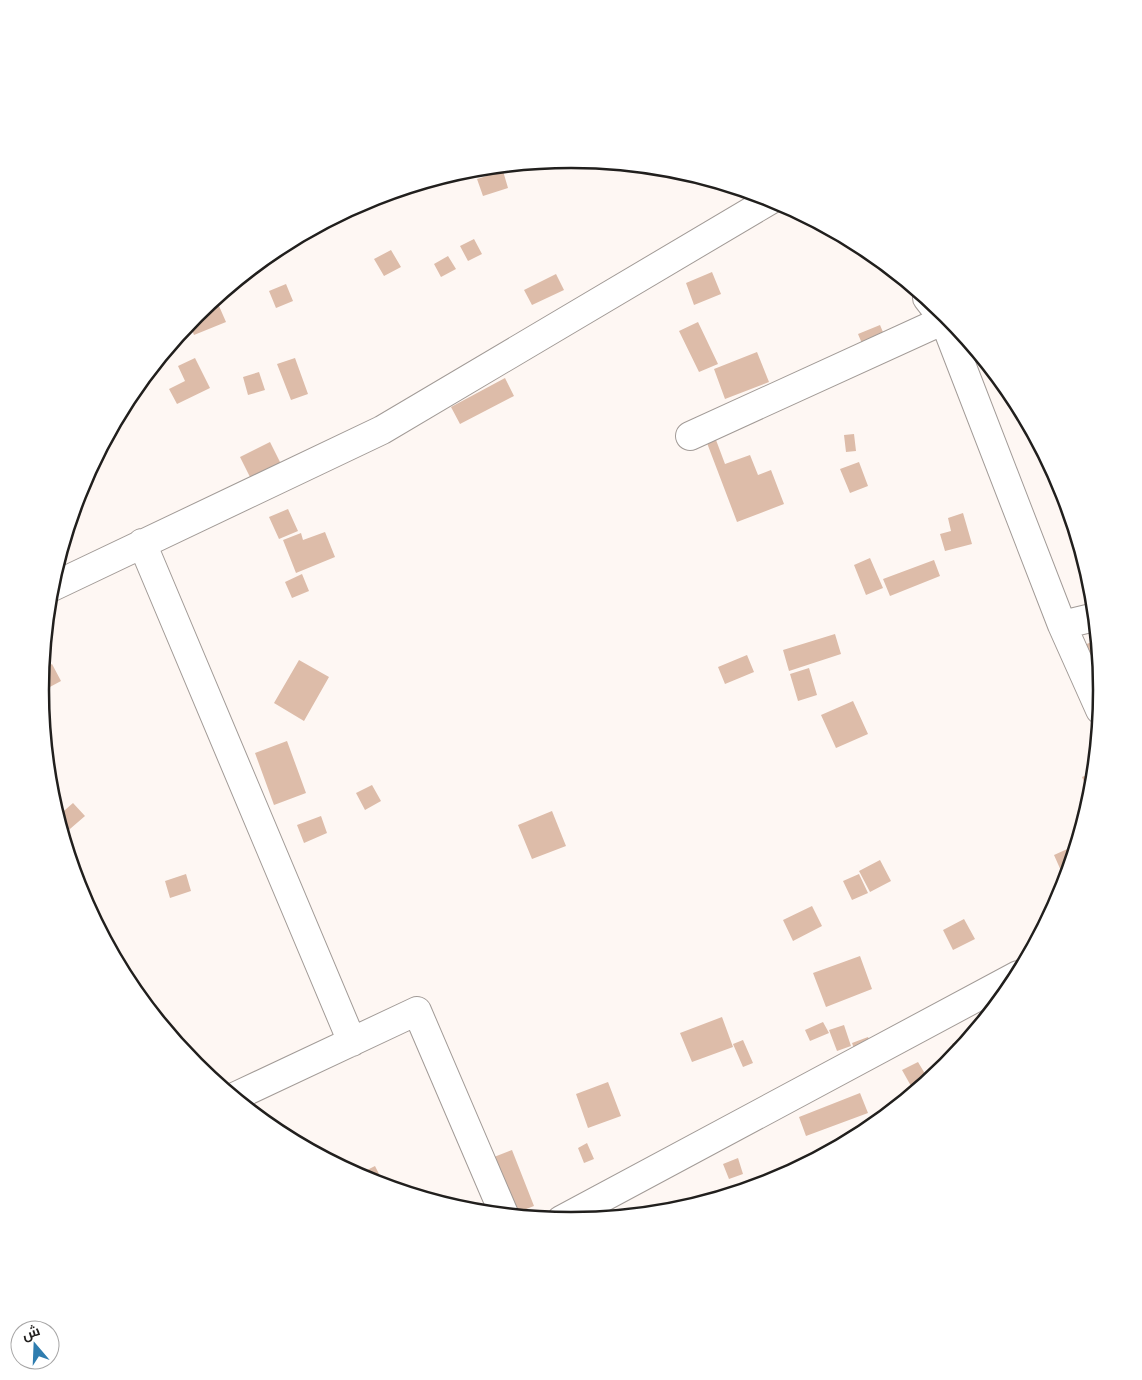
<svg xmlns="http://www.w3.org/2000/svg" width="1142" height="1380" font-family="Cabin,Cairo,sans-serif">
	<style>
		.building { fill: #ddbca9 }
		.lines { fill: none; stroke-linecap: round; stroke-linejoin: round }
		.minor-casing { stroke: #a29b97; stroke-width: 30 }
		.minor { stroke: #fff; stroke-width: 28 }
		.rim { fill: none; stroke: #211f1d; stroke-width: 2.5 }
	</style>
	<rect width="100%" height="100%" fill="#fef7f3"/>
	<path class="building" d="M 503,171 L 508,188 L 483,196 L 477,179 Z
		M 474,239 L 482,254 L 468,261 L 460,246 Z
		M 391,250 L 401,267 L 384,276 L 374,259 Z
		M 448,256 L 456,269 L 441,277 L 434,264 Z
		M 712,272 L 721,294 L 694,305 L 686,283 Z
		M 556,274 L 564,290 L 532,305 L 524,290 Z
		M 286,284 L 293,301 L 276,308 L 269,291 Z
		M 219,306 L 226,322 L 194,335 L 189,322 L 196,314 L 203,309 L 204,311 Z
		M 698,322 L 718,364 L 699,372 L 679,331 Z
		M 880,325 L 888,344 L 866,353 L 858,334 Z
		M 757,352 L 769,382 L 725,399 L 714,369 Z
		M 195,358 L 210,388 L 177,404 L 169,389 L 185,381 L 178,366 Z
		M 295,358 L 308,394 L 291,400 L 277,364 Z
		M 259,372 L 265,390 L 248,395 L 243,377 Z
		M 505,378 L 514,396 L 460,424 L 451,407 Z
		M 1026,421 L 1031,430 L 1025,433 L 1020,424 Z
		M 854,434 L 856,451 L 846,452 L 844,435 Z
		M 716,440 L 725,464 L 750,455 L 758,475 L 771,470 L 784,504 L 737,522 L 707,443 Z
		M 270,442 L 284,470 L 254,485 L 240,457 Z
		M 859,462 L 868,486 L 850,493 L 840,469 Z
		M 288,509 L 298,531 L 279,539 L 269,517 Z
		M 963,513 L 972,544 L 945,551 L 940,534 L 951,531 L 948,518 Z
		M 325,532 L 335,557 L 296,573 L 283,540 L 301,533 L 303,540 Z
		M 870,558 L 883,588 L 866,595 L 854,565 Z
		M 934,560 L 940,576 L 890,596 L 883,579 Z
		M 302,574 L 309,591 L 292,598 L 285,582 Z
		M 835,634 L 841,654 L 789,671 L 783,650 Z
		M 1097,640 L 1099,661 L 1091,664 L 1084,645 Z
		M 747,655 L 754,672 L 725,684 L 718,667 Z
		M 299,660 L 329,677 L 304,721 L 274,703 Z
		M 52,664 L 61,681 L 48,688 L 41,676 L 42,670 Z
		M 809,668 L 817,695 L 798,701 L 790,674 Z
		M 853,701 L 868,734 L 836,748 L 821,715 Z
		M 287,741 L 306,793 L 274,805 L 255,753 Z
		M 1094,772 L 1092,791 L 1089,793 L 1082,777 Z
		M 372,785 L 381,801 L 365,810 L 356,793 Z
		M 73,803 L 85,816 L 63,835 L 57,817 Z
		M 552,811 L 566,846 L 532,859 L 518,825 Z
		M 321,816 L 327,833 L 304,843 L 297,825 Z
		M 1074,846 L 1068,871 L 1062,873 L 1054,855 Z
		M 880,860 L 891,881 L 870,892 L 859,871 Z
		M 186,874 L 191,891 L 170,898 L 165,881 Z
		M 859,874 L 868,893 L 852,900 L 843,881 Z
		M 812,906 L 822,926 L 793,941 L 783,920 Z
		M 964,919 L 975,939 L 953,950 L 943,930 Z
		M 860,956 L 872,989 L 826,1007 L 813,973 Z
		M 722,1017 L 733,1047 L 692,1062 L 680,1033 Z
		M 823,1022 L 829,1033 L 810,1041 L 805,1030 Z
		M 844,1025 L 851,1046 L 837,1051 L 829,1030 Z
		M 967,1036 L 968,1039 L 957,1053 L 952,1044 Z
		M 868,1037 L 874,1050 L 857,1057 L 852,1043 Z
		M 743,1040 L 753,1063 L 743,1067 L 733,1044 Z
		M 918,1062 L 927,1077 L 911,1086 L 902,1070 Z
		M 608,1082 L 621,1116 L 588,1128 L 576,1094 Z
		M 860,1093 L 868,1113 L 806,1136 L 799,1117 Z
		M 587,1143 L 594,1159 L 584,1163 L 578,1148 Z
		M 512,1150 L 534,1206 L 516,1213 L 494,1157 Z
		M 738,1158 L 743,1174 L 729,1179 L 723,1164 Z
		M 375,1166 L 384,1184 L 382,1185 L 357,1175 Z
		M 767,1180 L 768,1183 L 750,1188 L 749,1187 Z"/>
	<g class="lines">
		<g class="minor-casing">
			<path id="minor" d="M 950,318 L 944,320 L 1062,625 L 1100,710
				M 690,436 L 944,320 L 927,298
				M 142,543 L 352,1042
				M 50,588 L 382,430 L 772,199
				M 1062,625 L 1095,617
				M 234,1097 L 417,1011 L 504,1214
				M 561,1220 L 1018,975"/>
		</g>
		<use href="#minor" class="minor"/>
	</g>
	<path d="M0 0H1142V1380H0ZM49 690a522 522 0 1 1 1044 0a522 522 0 1 1-1044 0Z" fill="#fff" fill-rule="evenodd"/>
	<path class="rim" d="M49 690a522 522 0 1 1 1044 0a522 522 0 1 1-1044 0Z"/>
	<g transform="translate(35 1345) rotate(341)"><circle r="24" fill="#ffffff" stroke="#a6a5a5"/>
	<path d="M0-4L9 19L0 12L-9 19Z" fill="#2f7daf"/>
	<text y="-8" font-size="14" font-weight="bold" text-anchor="middle" fill="#211f1d">ش</text>
	</g>
</svg>
